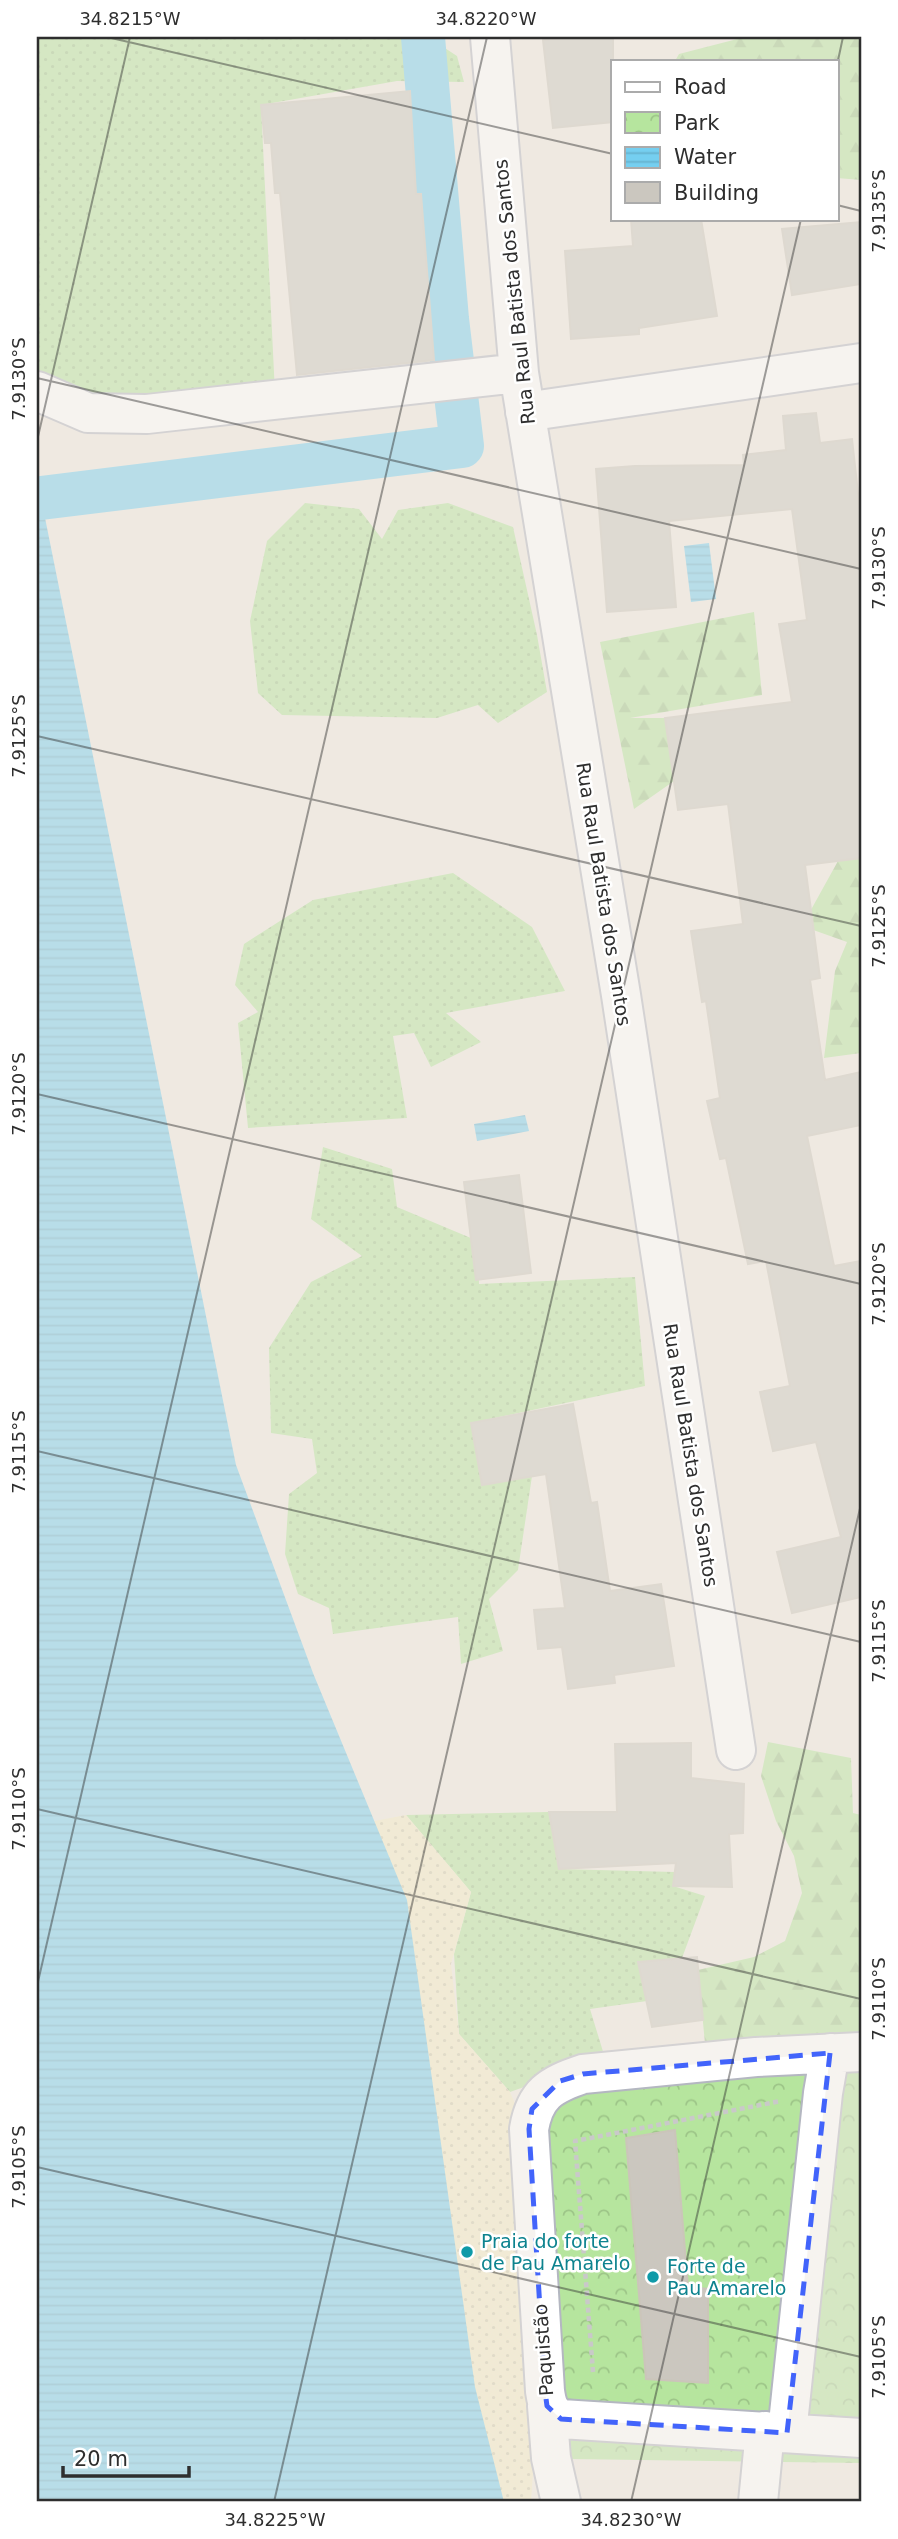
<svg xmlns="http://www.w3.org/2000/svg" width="898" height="2539" font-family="'DejaVu Sans',sans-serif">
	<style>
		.grass { fill: url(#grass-dots) }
		.forest { fill: url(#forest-firs) }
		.sand { fill: url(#sand-dots) }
		.park { fill: url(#park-crowns) }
		.water { fill: url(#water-rules) }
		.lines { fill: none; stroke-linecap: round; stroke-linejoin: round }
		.canal { stroke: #75cff0; stroke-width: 44 }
		.building { fill: #cbc7bf; stroke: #cbc5ba; stroke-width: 2 }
		.minor-casing { stroke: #b4b7c1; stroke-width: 42 }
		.path { stroke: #c9c9c9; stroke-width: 4.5; stroke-dasharray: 5 3.5; stroke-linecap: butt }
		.minor { stroke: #fff; stroke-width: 38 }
		.marked { fill: none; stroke: #4264fb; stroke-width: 5; stroke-dasharray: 14 9; stroke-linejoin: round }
		.ticks { fill: none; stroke: #2e2e2e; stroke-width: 2; stroke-opacity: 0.45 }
		.culture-dot { fill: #0f9aa8; stroke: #fff; stroke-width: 2.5 }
		.labels { text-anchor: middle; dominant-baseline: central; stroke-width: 5; stroke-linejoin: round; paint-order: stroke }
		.street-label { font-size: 19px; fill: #2e2e2e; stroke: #fff }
		.culture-label { font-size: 19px; fill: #0d838f; stroke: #fff; text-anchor: start }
		.neatline { fill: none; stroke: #2e2e2e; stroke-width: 2.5 }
		.ticks-label { font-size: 18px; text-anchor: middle; fill: #2e2e2e }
	</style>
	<defs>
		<pattern id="grass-dots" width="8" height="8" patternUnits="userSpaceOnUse" patternTransform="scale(1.75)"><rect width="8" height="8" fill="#b6e59e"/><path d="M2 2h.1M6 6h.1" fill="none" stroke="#9dc588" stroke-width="1.8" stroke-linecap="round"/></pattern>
		<pattern id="forest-firs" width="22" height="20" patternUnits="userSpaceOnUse" patternTransform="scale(1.75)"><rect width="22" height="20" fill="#b6e59e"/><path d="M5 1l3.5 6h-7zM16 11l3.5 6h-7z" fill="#9dc588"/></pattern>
		<pattern id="sand-dots" width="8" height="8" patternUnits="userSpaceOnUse" patternTransform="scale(1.75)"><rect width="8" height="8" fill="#f3ecc5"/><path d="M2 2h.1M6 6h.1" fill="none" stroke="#d1cbaa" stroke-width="1.8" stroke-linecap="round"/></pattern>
		<pattern id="park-crowns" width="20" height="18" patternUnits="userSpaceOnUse" patternTransform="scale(1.75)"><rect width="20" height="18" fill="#b6e59e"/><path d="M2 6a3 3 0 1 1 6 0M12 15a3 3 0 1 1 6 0" fill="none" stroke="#9dc588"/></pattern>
		<pattern id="water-rules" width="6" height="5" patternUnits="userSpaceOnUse" patternTransform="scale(1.75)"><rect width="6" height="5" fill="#75cff0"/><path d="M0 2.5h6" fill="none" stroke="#66b2ce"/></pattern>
	</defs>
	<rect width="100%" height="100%" fill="#efe9e1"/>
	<path class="grass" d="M 37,37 L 428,37 L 457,56 L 464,82 L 397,81 L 261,105 L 275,393 L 88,404 L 37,374 Z
		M 305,503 L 359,509 L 382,539 L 398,510 L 448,503 L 513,527 L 537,635 L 547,692 L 498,723 L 478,705 L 437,718 L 282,715 L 258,693 L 250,621 L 267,541 Z
		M 453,873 L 532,927 L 565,991 L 446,1013 L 481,1042 L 431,1067 L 414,1033 L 393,1036 L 407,1118 L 248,1128 L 238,1023 L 258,1012 L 235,985 L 244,944 L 313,900 Z
		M 323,1147 L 392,1169 L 397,1207 L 478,1241 L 479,1284 L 635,1277 L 645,1386 L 471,1423 L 482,1484 L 532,1476 L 518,1570 L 489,1599 L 503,1651 L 461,1664 L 458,1617 L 333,1634 L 329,1608 L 298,1594 L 285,1554 L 289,1494 L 317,1473 L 312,1439 L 271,1433 L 269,1348 L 311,1282 L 362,1256 L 311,1219 Z
		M 549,1812 L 560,1869 L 675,1872 L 673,1886 L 705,1896 L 682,1958 L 639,1962 L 647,2001 L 590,2009 L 605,2058 L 510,2092 L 459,2034 L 454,1954 L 471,1892 L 406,1815 Z"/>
	<path class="forest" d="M 745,37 L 861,37 L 861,180 L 837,178 L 837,61 L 675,61 L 679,54 Z
		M 754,612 L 762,695 L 630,718 L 665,718 L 674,781 L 634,809 L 600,642 Z
		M 861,858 L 861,1053 L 824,1058 L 835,971 L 847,942 L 802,926 L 838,861 Z
		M 768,1742 L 851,1758 L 853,1813 L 861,1815 L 861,2044 L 706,2054 L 698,1970 L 754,1957 L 785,1941 L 802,1893 L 794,1856 L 776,1821 L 761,1776 Z"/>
	<path class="sand" d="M 406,1815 L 471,1892 L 451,1964 L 459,2034 L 510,2092 L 519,2113 L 538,2398 L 531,2502 L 472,2502 L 316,1832 Z"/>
	<path class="park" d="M 861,2067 L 861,2463 L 569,2459 L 532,2099 L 552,2090 Z"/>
	<path class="water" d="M 37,495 L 41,498 L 236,1465 L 313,1673 L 407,1900 L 475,2387 L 504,2502 L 37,2502 Z
		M 709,543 L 716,599 L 691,602 L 684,546 Z
		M 525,1115 L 529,1131 L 477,1141 L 474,1124 Z"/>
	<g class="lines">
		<path class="canal" d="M 41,498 L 462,446 L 447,319 L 423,37"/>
	</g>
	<path class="building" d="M 567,37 L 613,37 L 613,122 L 553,128 L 543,40 Z
		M 410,91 L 416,194 L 421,194 L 434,360 L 297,375 L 280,193 L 275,193 L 271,143 L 265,143 L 261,105 Z
		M 631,219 L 701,219 L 717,316 L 639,328 L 639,334 L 571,339 L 565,251 L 633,246 Z
		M 861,222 L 861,284 L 792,295 L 782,229 Z
		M 816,413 L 820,443 L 852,439 L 861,520 L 861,858 L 805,865 L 820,978 L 810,980 L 825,1080 L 861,1072 L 861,1125 L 807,1136 L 834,1266 L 861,1261 L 861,1597 L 792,1613 L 777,1552 L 841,1537 L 816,1442 L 773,1451 L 760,1392 L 790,1386 L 766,1261 L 748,1264 L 726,1158 L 720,1159 L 707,1101 L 720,1098 L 706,1001 L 702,1002 L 691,931 L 743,924 L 728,804 L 678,810 L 665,718 L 792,702 L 779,624 L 807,620 L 792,509 L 669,521 L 676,607 L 607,612 L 596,469 L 635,466 L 744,465 L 743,455 L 786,450 L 783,416 Z
		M 519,1175 L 531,1273 L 476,1280 L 464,1182 Z
		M 573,1404 L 591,1503 L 597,1502 L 610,1591 L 661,1584 L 674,1666 L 614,1675 L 615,1683 L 568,1689 L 562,1647 L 538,1649 L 534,1610 L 565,1608 L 546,1474 L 482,1485 L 471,1423 Z
		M 691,1743 L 691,1778 L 744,1784 L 743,1833 L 729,1834 L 732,1887 L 673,1886 L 676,1863 L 559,1869 L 549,1812 L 617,1812 L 615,1744 Z
		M 697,1957 L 703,2020 L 652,2027 L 638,1962 Z
		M 675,2130 L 688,2287 L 708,2289 L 708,2383 L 646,2379 L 626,2138 Z"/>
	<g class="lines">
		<g class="minor-casing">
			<path id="minor" d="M 490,37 L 519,373 L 621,995 L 736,1750
				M 37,391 L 88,413 L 147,414 L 519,373
				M 525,412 L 861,363
				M 861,2052 L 756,2057 L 583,2074 C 550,2085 535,2094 529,2129 L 545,2391 C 547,2405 549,2412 561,2419 L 861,2438
				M 547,2406 L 551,2458 L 561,2502
				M 787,2433 L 823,2093 L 830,2053
				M 758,2502 L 765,2431"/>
		</g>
		<path class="path" d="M 593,2372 L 575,2141 L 781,2101"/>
		<use href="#minor" class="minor"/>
	</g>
	<path d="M0 0H898V2539H0ZM 830,2053 L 787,2433 L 561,2419 L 547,2406 L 545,2391 L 529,2129 L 532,2109 L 560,2081 L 583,2074 Z" fill="#efe9e1" fill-opacity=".55" fill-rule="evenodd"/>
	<path class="marked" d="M 830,2053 L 787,2433 L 561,2419 L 547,2406 L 545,2391 L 529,2129 L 532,2109 L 560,2081 L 583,2074 Z"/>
	<path class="ticks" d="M 107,37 L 613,154M 837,65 L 843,37M 837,205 L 861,211M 37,378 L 861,569M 37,441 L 130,37M 37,736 L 861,926M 37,1094 L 861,1284M 37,1451 L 861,1642M 37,1809 L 861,1999M 37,1986 L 487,37M 37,2167 L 861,2357M 274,2502 L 801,219M 631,2502 L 861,1504"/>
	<g class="culture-dot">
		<circle cx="467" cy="2252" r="7"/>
		<circle cx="653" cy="2277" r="7"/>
	</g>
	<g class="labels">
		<g class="street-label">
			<text transform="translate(514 292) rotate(-96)">Rua Raul Batista dos Santos</text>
			<text transform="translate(604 894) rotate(81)">Rua Raul Batista dos Santos</text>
			<text transform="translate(691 1455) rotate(81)">Rua Raul Batista dos Santos</text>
			<text transform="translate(543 2350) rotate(-94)">Paquistão</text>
		</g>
		<g class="culture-label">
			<text x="481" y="2241">Praia do forte<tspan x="481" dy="22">de Pau Amarelo</tspan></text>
			<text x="667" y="2266">Forte de<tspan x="667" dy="22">Pau Amarelo</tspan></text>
		</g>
	</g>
	<rect width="898" height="2539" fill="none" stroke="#ffffff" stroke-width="77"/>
	<rect x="611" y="60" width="228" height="161" fill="#ffffff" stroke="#ababab" stroke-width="2"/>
	<rect x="625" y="82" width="35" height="10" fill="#ffffff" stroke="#ababab" stroke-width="2"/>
	<text x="674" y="94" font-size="21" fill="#2e2e2e">Road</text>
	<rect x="625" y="112" width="35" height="21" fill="url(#park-crowns)" stroke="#ababab" stroke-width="2"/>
	<text x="674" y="130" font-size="21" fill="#2e2e2e">Park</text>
	<rect x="625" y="147" width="35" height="21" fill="url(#water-rules)" stroke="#ababab" stroke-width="2"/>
	<text x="674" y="164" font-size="21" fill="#2e2e2e">Water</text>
	<rect x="625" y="182" width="35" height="21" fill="#cbc7bf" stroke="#ababab" stroke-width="2"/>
	<text x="674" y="200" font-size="21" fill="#2e2e2e">Building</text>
	<path d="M63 2466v10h126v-10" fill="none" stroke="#2e2e2e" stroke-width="3.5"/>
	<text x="74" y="2466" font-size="21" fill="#2e2e2e" stroke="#ffffff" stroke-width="5" paint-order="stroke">20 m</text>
	<rect x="38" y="38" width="822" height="2462" class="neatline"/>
	<g class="ticks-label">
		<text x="130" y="25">34.8215°W</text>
		<text x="486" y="25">34.8220°W</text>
		<text transform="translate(879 211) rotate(-90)" y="6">7.9135°S</text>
		<text transform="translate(19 379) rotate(-90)" y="6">7.9130°S</text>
		<text transform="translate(879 568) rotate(-90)" y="6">7.9130°S</text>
		<text transform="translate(19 736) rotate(-90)" y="6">7.9125°S</text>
		<text transform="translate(879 926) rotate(-90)" y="6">7.9125°S</text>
		<text transform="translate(19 1094) rotate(-90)" y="6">7.9120°S</text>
		<text transform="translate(879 1284) rotate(-90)" y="6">7.9120°S</text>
		<text transform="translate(19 1452) rotate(-90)" y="6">7.9115°S</text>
		<text transform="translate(879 1641) rotate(-90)" y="6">7.9115°S</text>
		<text transform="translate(19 1809) rotate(-90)" y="6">7.9110°S</text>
		<text transform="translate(879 1999) rotate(-90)" y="6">7.9110°S</text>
		<text transform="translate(19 2167) rotate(-90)" y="6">7.9105°S</text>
		<text transform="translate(879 2357) rotate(-90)" y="6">7.9105°S</text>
		<text x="275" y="2526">34.8225°W</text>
		<text x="631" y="2526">34.8230°W</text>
	</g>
</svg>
